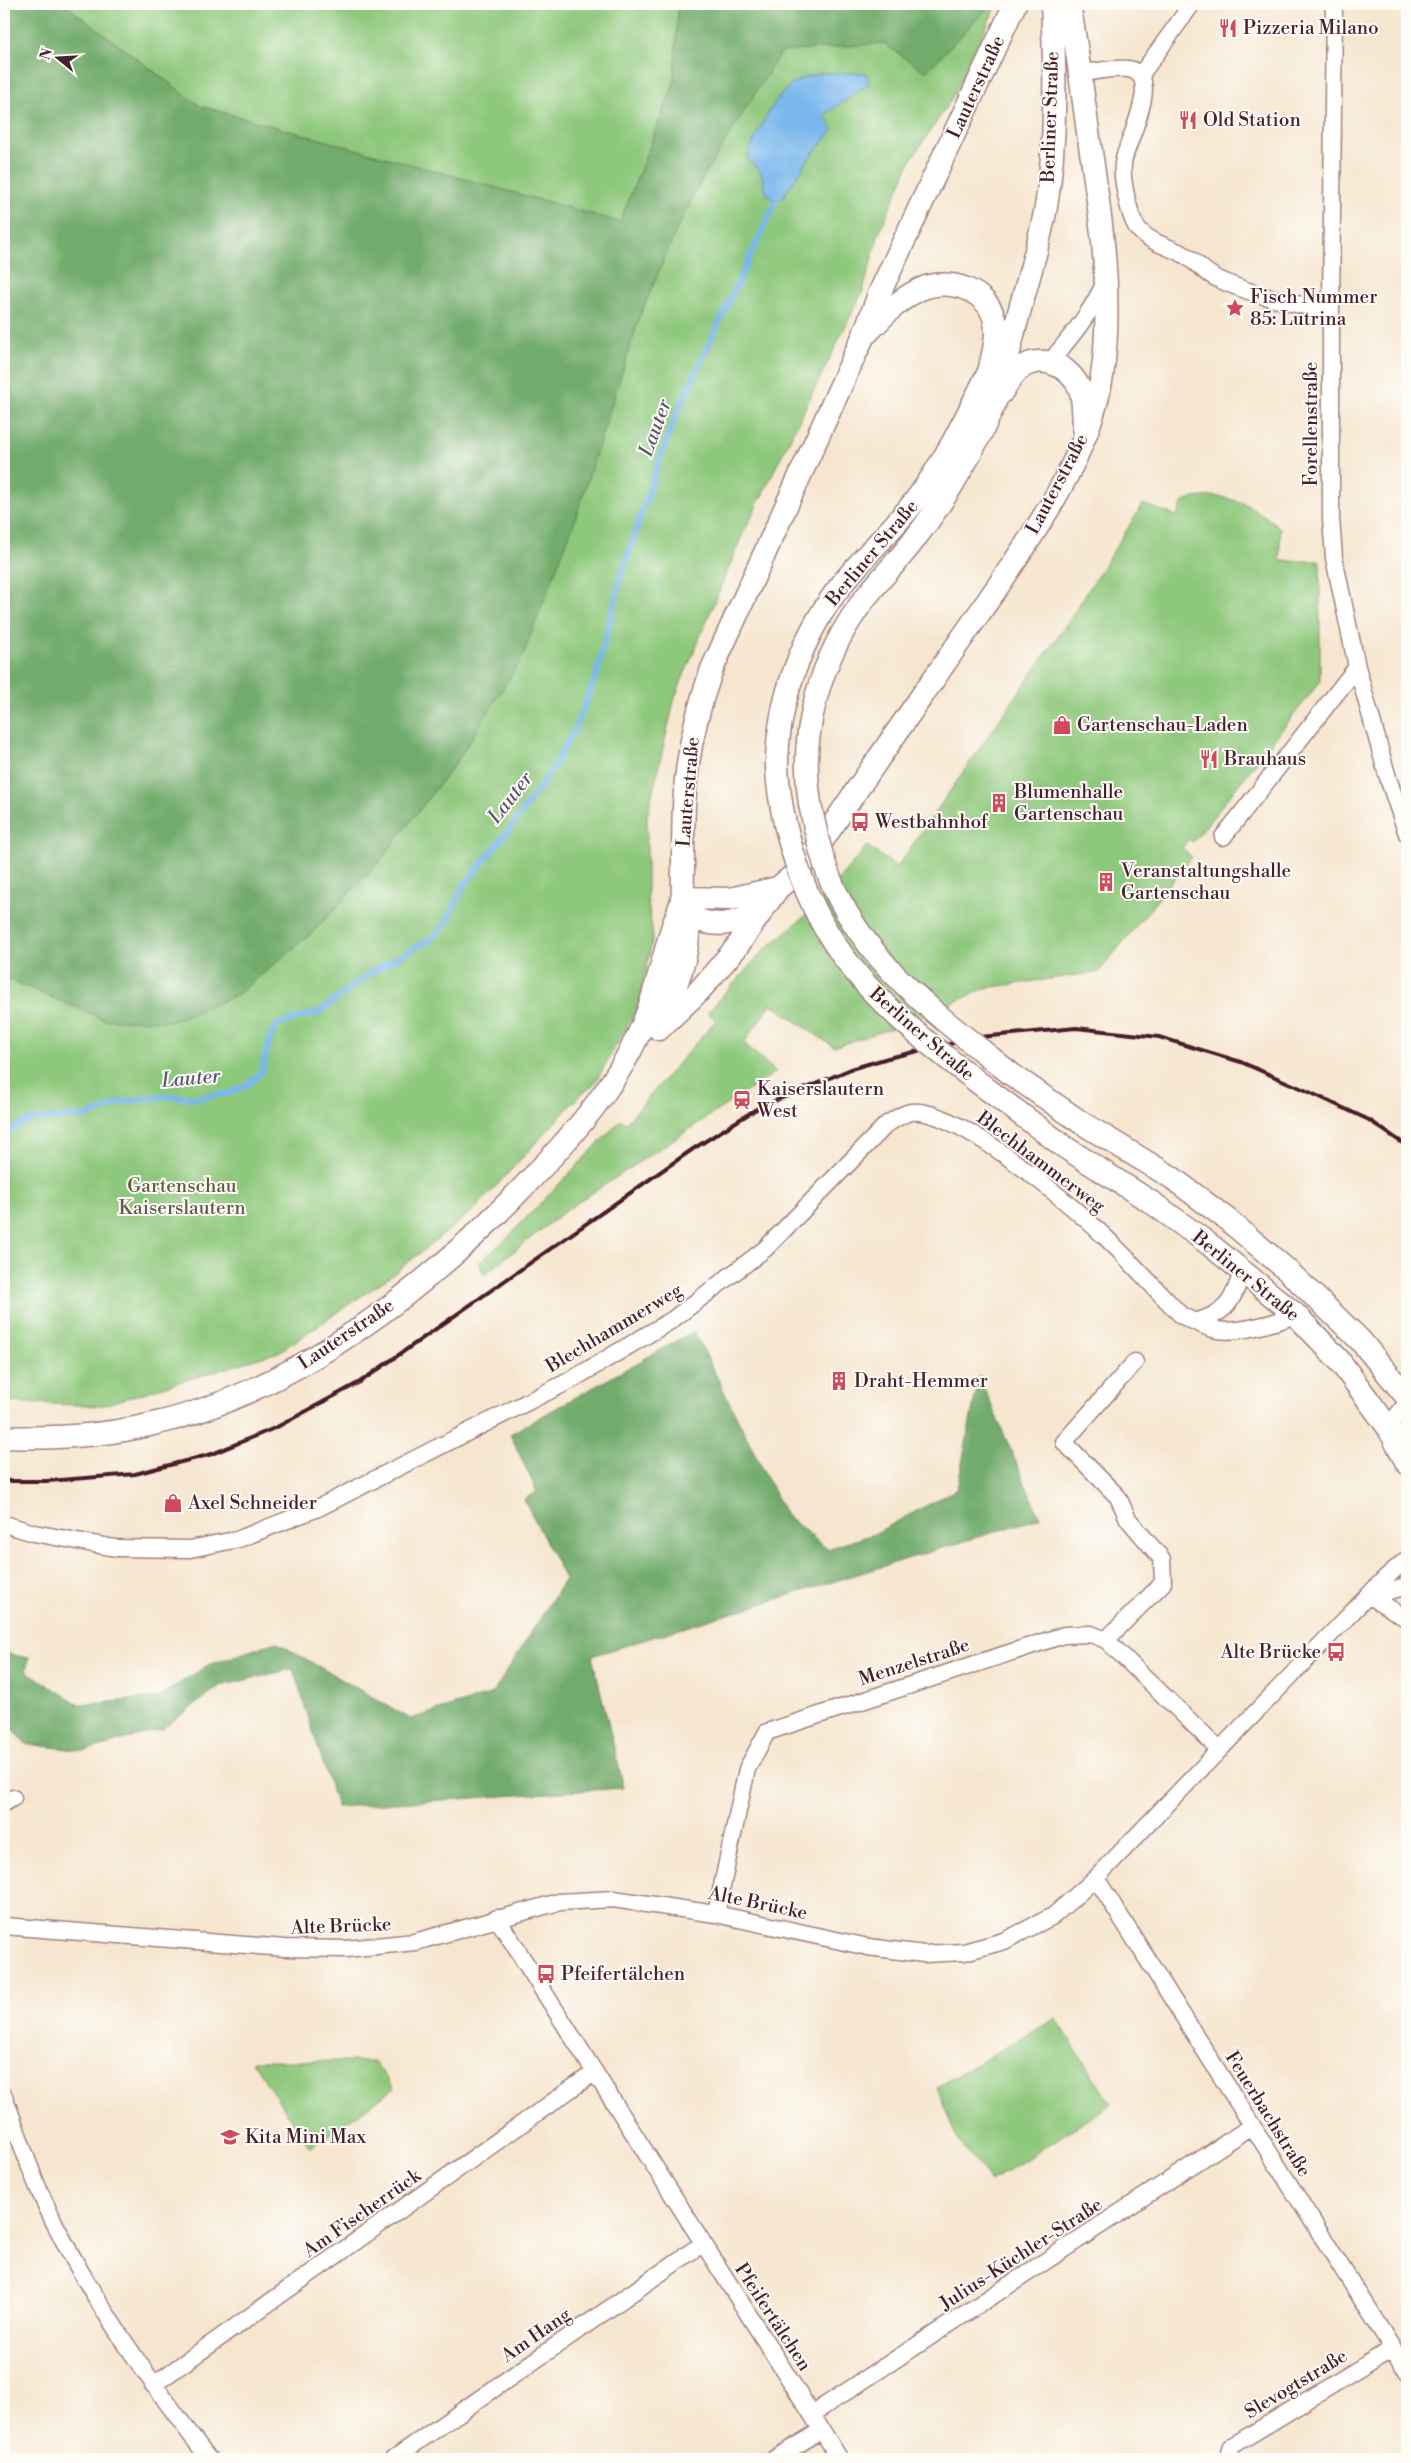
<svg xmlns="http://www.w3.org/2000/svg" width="1411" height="2463" font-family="'Libre Bodoni',serif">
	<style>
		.green { fill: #8ec87c; stroke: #6c7454 }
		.forest { fill: #72ac6c; stroke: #5e664c }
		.water { fill: #79b7ec; stroke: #626b8c }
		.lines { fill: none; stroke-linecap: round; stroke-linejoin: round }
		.stream { stroke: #79b7ec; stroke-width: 6 }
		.minor-casing { stroke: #a0827d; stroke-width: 19 }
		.secondary-casing { stroke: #a0827d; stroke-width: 25 }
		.minor { stroke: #fff; stroke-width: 16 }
		.secondary { stroke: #fff; stroke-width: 22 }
		.rail { stroke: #4a1f2b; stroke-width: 4 }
		.secondary-bridge-casing { stroke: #a0827d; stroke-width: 25; stroke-linecap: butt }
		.secondary-bridge { stroke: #fff; stroke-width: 22 }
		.labels { text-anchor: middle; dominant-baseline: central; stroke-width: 4; stroke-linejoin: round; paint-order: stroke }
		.poi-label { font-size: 19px; fill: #4a1f2b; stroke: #fdfcf7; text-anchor: start }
		.street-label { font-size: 19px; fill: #4a1f2b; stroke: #fdfcf7 }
		.park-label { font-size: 19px; fill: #625a47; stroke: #fdfcf7 }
		.water-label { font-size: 20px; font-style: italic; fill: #5a546f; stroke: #fdfcf7 }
	</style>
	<rect width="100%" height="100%" fill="#fdfcf7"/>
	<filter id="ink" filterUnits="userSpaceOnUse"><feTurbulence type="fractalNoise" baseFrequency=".02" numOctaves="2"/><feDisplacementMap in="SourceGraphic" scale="10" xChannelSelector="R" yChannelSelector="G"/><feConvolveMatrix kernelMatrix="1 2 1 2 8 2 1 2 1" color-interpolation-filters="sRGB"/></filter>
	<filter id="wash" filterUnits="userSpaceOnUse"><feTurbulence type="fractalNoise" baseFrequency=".0096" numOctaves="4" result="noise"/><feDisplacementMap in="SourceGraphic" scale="20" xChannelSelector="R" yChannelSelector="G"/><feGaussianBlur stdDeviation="1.12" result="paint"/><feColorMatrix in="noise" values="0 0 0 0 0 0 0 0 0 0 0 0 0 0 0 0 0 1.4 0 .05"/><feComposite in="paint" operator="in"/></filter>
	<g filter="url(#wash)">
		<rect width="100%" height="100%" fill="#f6e6cf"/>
		<path class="green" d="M 64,4 L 997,4 L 951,100 L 911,160 L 879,233 L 863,291 L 741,538 L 675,697 L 647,817 L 647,897 L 653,936 L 639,1005 L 594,1085 L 581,1094 L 475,1209 L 391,1276 L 279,1352 L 100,1406 L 4,1402 L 4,977 L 105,1020 L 237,995 L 313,932 L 378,863 L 458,760 L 640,316 L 676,231 L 702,179 L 674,84 L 620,222 L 200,106 Z
			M 1213,496 C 1244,500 1256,508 1280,528 L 1280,561 L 1320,561 L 1320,682 L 1193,842 L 1189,839 L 1182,848 L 1192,857 L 1099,972 L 986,988 L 908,1023 L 834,1047 L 771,1004 L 744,1043 L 776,1072 L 565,1211 L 484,1275 L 479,1263 L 506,1239 L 621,1120 L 626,1123 L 716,1020 L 707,1013 L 764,950 L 810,912 L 867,846 L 897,867 L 1072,616 L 1143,504 L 1177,516 L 1182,503 L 1194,498 Z
			M 1056,2018 L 1111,2104 L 991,2182 L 956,2137 L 937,2087 Z
			M 252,2061 L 374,2061 L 394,2088 L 310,2148 Z"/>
		<path class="forest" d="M 4,4 L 64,4 L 200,106 L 620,222 L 674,84 L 678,4 L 991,4 L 926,72 L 883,43 L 781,52 L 702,179 L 676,231 L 640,316 L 574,523 L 522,658 L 458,760 L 378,863 L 313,932 L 237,995 L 173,1021 L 105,1020 L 4,977 Z
			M 694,1331 L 785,1514 L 827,1549 L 874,1534 L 957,1489 L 979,1376 L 1040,1518 L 592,1656 L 624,1788 L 337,1807 L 293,1669 L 220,1686 L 162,1729 L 84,1751 L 26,1744 L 4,1719 L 4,1653 L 29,1658 L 26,1671 L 80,1705 L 158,1697 L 208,1665 L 276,1642 L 411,1719 L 493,1693 L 565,1579 L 524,1499 L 537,1492 L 510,1434 Z"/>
		<path class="water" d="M 823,73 L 866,73 L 869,84 L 824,115 L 833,130 L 806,162 L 784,196 L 776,201 L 767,195 L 761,172 L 747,158 C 755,135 775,93 797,81 C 805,77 815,75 823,73 Z"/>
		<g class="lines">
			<path class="stream" d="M 4,1133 L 30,1120 L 89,1116 L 121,1102 L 166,1096 L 196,1098 L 230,1093 L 250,1083 L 261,1073 L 270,1038 L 277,1025 L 319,1012 L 373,971 L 432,939 L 445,925 L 464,885 L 509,830 L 550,773 L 575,729 L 596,676 L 621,576 L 657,466 L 677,413 L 776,201"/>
		</g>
	</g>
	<g filter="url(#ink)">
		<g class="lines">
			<g class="minor-casing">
				<path id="minor" d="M 1334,4 L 1331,312 L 1331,519 L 1334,558 L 1357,667 L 1388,778 L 1407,834
					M 1079,74 C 1094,72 1113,67 1128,69 C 1166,74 1124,145 1123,164 C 1121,178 1129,214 1136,226 C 1146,241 1166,246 1181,253 C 1195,260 1204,273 1218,279 C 1254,296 1293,303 1331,312
					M 1140,76 L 1192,4
					M 1050,362 C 1070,338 1091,313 1104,284
					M 1223,837 L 1357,667
					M 1195,1322 C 1227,1313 1233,1302 1242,1271
					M 1388,1427 L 1407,1403
					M 4,1524 L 34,1533 L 115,1548 L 190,1549 L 239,1539 L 318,1508 L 571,1380 L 672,1320 L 765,1249 L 887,1124 C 894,1120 903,1113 911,1112 C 955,1106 1071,1204 1104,1236 C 1131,1261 1155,1289 1181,1315 C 1193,1321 1205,1328 1218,1330 C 1237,1334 1277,1322 1296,1315
					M 1370,1596 L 1407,1619
					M 1370,1596 L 1407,1586
					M 1106,1640 L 1163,1583 L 1162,1559 L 1128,1519 L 1118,1497 L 1064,1442 L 1135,1362
					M 4,1803 L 13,1798
					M 1096,1878 L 1407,2371
					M 716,1914 L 747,1769 L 767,1732 L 1064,1635 L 1091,1634 L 1106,1640 L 1219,1749
					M 497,1918 L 840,2459
					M 4,1926 L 285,1948 L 346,1949 L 415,1942 L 559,1902 L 613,1899 L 716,1914 L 868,1947 L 924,1954 L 964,1952 L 1004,1941 L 1053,1916 L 1096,1878 L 1385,1578 L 1407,1559
					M 4,2096 C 17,2130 28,2166 43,2199 C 86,2293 147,2377 209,2459
					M 153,2385 L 595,2072
					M 812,2414 L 1252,2126
					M 393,2459 L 702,2244
					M 774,2459 L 822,2430
					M 1228,2459 L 1232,2446 L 1393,2348"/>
			</g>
			<g class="secondary-casing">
				<path id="secondary" d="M 868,332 C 883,316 900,298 921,289 C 949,277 989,290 995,322 C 998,338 993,353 990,368
					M 1001,393 C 1006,386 1011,377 1017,371 C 1039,352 1069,364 1080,389 C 1084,400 1083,416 1084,428
					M 810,804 C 798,731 821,656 866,597 C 880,579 896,563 911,544 C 943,503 972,455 993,407 C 1004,380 1009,348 1017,320 C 1027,282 1039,245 1046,207 C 1057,140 1055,71 1052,4
					M 785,824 C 781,804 777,784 777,763 C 778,700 803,633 842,584 C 865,555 892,530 915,501 C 949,457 971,406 997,356
					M 682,898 L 730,899 L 778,888
					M 689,916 C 715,929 736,925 760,910
					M 661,1024 C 675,987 698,941 684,902
					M 659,1029 L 698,992 L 736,948 L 778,888 L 795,874 L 822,841 C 870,770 920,699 969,628 C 1019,555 1088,465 1102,376 C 1114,296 1100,211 1088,132 C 1082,89 1077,46 1069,4
					M 1011,1074 L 1082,1123 L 1171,1177 L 1228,1220 L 1287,1270 L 1360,1340 L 1407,1397
					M 983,1086 L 1066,1148 L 1154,1204 L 1209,1244 L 1296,1315 L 1338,1359 L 1388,1427 L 1407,1463
					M 4,1437 C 53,1439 101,1436 149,1425 C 294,1393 428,1288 528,1182 C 576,1132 624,1078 648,1011 C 657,985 663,959 671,932 C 674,921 680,910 682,899 C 684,890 682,879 683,870 C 683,849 683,827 684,806 C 686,758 696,713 712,669 L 863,337 L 880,292 L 1015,4"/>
			</g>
			<use href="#minor" class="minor"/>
			<use href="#secondary" class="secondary"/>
			<path class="rail" d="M 4,1481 L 48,1481 L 135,1474 L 212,1454 L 277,1427 L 360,1382 L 693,1149 L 758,1108 L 851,1069 L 888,1058 L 980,1037 L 1076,1028 L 1159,1037 L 1241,1062 L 1307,1091 L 1369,1120 L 1407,1146"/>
			<g class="secondary-bridge-casing">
				<path id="secondary-bridge" d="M 810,804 C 816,833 822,862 834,888 C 871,969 944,1020 1011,1074
					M 785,824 C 816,954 881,1008 983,1086"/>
			</g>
			<use href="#secondary-bridge" class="secondary-bridge"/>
		</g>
	</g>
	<defs>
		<g id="restaurant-bare" transform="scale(1.5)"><path d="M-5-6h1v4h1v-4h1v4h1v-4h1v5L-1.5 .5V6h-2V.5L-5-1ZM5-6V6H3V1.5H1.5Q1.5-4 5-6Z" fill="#d1495b" stroke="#fdfcf7" stroke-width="2.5" paint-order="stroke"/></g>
		<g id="sight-bare" transform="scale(1.5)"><path d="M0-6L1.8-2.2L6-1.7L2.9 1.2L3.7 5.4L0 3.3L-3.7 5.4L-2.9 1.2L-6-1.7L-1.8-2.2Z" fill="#d1495b" stroke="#fdfcf7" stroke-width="2.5" paint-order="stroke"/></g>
		<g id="shop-bare" transform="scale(1.5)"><path d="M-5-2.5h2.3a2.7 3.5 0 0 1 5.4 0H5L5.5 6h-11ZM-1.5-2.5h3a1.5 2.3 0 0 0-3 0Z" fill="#d1495b" stroke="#fdfcf7" stroke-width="2.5" paint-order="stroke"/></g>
		<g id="building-bare" transform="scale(1.5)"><path d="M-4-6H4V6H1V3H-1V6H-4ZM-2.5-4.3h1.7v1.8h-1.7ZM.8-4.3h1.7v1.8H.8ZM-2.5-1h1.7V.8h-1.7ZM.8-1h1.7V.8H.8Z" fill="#d1495b" stroke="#fdfcf7" stroke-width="2.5" paint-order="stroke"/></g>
		<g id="bus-bare" transform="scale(1.5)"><path d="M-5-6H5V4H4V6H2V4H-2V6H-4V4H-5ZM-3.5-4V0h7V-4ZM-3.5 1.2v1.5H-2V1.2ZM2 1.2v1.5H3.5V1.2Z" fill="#d1495b" stroke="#fdfcf7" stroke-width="2.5" paint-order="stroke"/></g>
		<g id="station-bare" transform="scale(1.5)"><path d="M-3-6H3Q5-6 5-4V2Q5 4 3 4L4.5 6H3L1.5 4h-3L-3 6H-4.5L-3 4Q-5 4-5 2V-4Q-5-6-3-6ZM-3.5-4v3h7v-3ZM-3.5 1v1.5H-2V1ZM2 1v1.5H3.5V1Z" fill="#d1495b" stroke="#fdfcf7" stroke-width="2.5" paint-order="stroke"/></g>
		<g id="school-bare" transform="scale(1.5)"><path d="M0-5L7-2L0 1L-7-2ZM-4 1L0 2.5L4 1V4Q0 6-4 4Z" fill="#d1495b" stroke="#fdfcf7" stroke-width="2.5" paint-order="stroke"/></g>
	</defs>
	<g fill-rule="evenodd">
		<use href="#restaurant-bare" x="1228" y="28"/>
		<use href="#restaurant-bare" x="1188" y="120"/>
		<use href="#sight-bare" x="1235" y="308"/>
		<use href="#shop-bare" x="1062" y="725"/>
		<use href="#restaurant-bare" x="1209" y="759"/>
		<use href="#building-bare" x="999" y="803"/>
		<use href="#bus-bare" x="860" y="822"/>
		<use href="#building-bare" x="1106" y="882"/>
		<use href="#station-bare" x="742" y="1100"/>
		<use href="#building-bare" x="839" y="1381"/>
		<use href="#shop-bare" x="173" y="1503"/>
		<use href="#bus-bare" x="1336" y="1652"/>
		<use href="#bus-bare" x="546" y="1974"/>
		<use href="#school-bare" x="230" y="2137"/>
	</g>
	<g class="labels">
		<g class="poi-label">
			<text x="1243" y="28">Pizzeria Milano</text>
			<text x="1203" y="120">Old Station</text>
			<text x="1250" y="297">Fisch Nummer<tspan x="1250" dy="22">85: Lutrina</tspan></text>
			<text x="1077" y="725">Gartenschau-Laden</text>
			<text x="1224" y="759">Brauhaus</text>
			<text x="1014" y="792">Blumenhalle<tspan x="1014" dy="22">Gartenschau</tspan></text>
			<text x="875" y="822">Westbahnhof</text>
			<text x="1121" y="871">Veranstaltungshalle<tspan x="1121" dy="22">Gartenschau</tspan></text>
			<text x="757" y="1089">Kaiserslautern<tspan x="757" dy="22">West</tspan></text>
			<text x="854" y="1381">Draht-Hemmer</text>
			<text x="188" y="1503">Axel Schneider</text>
			<text x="1321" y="1652" text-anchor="end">Alte Brücke</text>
			<text x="561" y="1974">Pfeifertälchen</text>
			<text x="245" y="2137">Kita Mini Max</text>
		</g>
		<g class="street-label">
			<text transform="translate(976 87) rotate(-65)">Lauterstraße</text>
			<text transform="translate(1050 117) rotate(-88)">Berliner Straße</text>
			<text transform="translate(1311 424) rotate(-90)">Forellenstraße</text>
			<text transform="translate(1057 484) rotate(-62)">Lauterstraße</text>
			<text transform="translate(872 553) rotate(-50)">Berliner Straße</text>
			<text transform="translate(688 792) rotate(-85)">Lauterstraße</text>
			<text transform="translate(922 1034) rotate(41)">Berliner Straße</text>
			<text transform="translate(1041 1162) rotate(37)">Blechhammerweg</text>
			<text transform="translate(1246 1276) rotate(39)">Berliner Straße</text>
			<text transform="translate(614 1328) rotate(-31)">Blechhammerweg</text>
			<text transform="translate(346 1334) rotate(-34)">Lauterstraße</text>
			<text transform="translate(914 1662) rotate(-18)">Menzelstraße</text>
			<text transform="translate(758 1903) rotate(12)">Alte Brücke</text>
			<text transform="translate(341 1926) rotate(-2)">Alte Brücke</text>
			<text transform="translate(1268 2114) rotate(58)">Feuerbachstraße</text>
			<text transform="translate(362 2213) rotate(-35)">Am Fischerrück</text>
			<text transform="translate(1021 2254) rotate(-33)">Julius-Küchler-Straße</text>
			<text transform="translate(773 2317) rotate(57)">Pfeifertälchen</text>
			<text transform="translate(536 2335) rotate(-35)">Am Hang</text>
			<text transform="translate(1296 2384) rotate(-31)">Slevogtstraße</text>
		</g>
		<g class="park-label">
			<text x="182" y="1186">Gartenschau<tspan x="182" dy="22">Kaiserslautern</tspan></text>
		</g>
		<g class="water-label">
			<text transform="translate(656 428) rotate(-70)">Lauter</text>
			<text transform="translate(511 798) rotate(-52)">Lauter</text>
			<text transform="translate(191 1079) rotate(-5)">Lauter</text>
		</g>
	</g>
	<rect width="1411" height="2463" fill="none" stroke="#fdfcf7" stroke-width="20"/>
	<g transform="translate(58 58) rotate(288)" stroke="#fdfcf7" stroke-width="4" paint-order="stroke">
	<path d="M0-4L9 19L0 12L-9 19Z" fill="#4a1f2b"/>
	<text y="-8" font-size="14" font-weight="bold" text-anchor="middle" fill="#4a1f2b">N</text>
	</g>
</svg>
